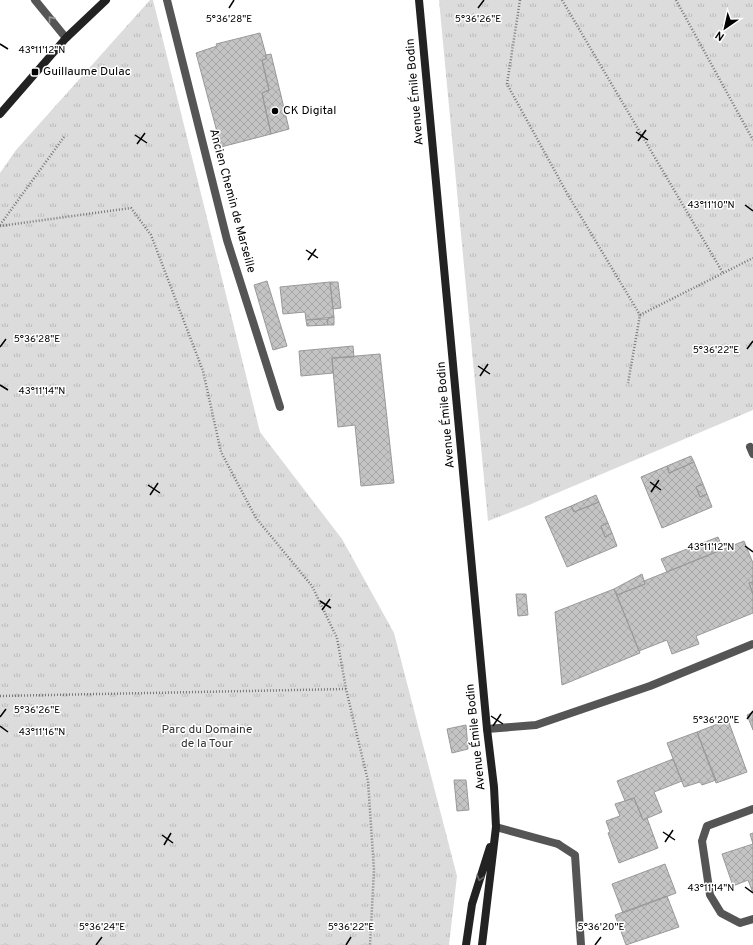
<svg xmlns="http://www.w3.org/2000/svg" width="753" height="945" font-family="Overpass,sans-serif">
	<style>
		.park { fill: url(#park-tufts) }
		.building { fill: url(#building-cross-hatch); stroke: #999 }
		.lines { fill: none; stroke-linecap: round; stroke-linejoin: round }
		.path { stroke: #777; stroke-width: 2.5; stroke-dasharray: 1 2; stroke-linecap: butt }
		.service { stroke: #555; stroke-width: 8 }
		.minor { stroke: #555; stroke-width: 8 }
		.secondary { stroke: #222; stroke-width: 8 }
		.oneway { stroke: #999 }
		.oneway2 { stroke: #646464 }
		.ticks { fill: none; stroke: #000; stroke-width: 1.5 }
		.poi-dot { fill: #000; stroke: #fff; stroke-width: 1.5 }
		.labels { text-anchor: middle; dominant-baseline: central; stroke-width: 3; stroke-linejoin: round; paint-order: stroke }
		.poi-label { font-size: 12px; fill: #000; stroke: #fff; text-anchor: start }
		.street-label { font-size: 12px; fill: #000; stroke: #fff }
		.park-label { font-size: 12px; fill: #333; stroke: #fff }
		.ticks-label { font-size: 10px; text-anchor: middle; fill: #000; stroke: #fff; stroke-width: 3; stroke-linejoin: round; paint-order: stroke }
	</style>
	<defs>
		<pattern id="park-tufts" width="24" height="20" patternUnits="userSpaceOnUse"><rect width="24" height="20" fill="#dcdcdc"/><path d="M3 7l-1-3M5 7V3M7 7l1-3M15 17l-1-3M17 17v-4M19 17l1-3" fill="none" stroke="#bbb"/></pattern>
		<pattern id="building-cross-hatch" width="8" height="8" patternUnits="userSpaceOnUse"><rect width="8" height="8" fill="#c4c4c4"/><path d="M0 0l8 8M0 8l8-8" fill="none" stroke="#a7a7a7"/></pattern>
	</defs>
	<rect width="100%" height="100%" fill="#fff"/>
	<path class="park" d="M 150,0 L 153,0 L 260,432 L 342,539 L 394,633 L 457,876 L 449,945 L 0,945 L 0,173 L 16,150 Z
		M 439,0 L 753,0 L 753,410 L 524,507 L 488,521 Z"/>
	<path class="building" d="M 260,33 L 266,55 L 266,59 L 262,60 L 269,90 L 262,93 L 271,134 L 221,147 L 196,53 L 217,46 L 216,44 Z
		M 271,54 L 289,129 L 271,134 L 262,93 L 269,90 L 262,60 L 266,59 L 266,55 Z
		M 267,281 L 287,346 L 273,350 L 254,285 Z
		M 330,282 L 338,282 L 341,308 L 333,309 Z
		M 330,282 L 334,317 L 306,320 L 305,312 L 283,314 L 280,287 Z
		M 334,317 L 334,325 L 328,325 L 327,319 Z
		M 327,319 L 328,325 L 307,326 L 306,320 Z
		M 353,346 L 354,357 L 332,358 L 333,373 L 301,376 L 299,351 Z
		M 380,354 L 394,483 L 361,486 L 355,425 L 338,427 L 332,358 Z
		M 691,456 L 694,462 L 669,473 L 667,466 Z
		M 694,462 L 703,484 L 696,487 L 700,497 L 707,494 L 712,507 L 662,528 L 641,477 L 667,466 L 669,473 Z
		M 703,484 L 707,494 L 700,497 L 696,487 Z
		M 596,495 L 599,502 L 574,512 L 571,506 Z
		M 599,502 L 608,523 L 601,526 L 605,537 L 612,533 L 617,546 L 567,567 L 545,517 L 571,506 L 574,512 Z
		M 608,523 L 612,533 L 605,537 L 601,526 Z
		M 718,537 L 723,549 L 667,572 L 661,559 Z
		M 744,541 L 753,563 L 753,582 L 749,583 L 753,594 L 753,613 L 696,636 L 699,644 L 672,654 L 667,640 L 639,651 L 617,595 L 645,584 L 644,581 Z
		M 642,574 L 645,584 L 617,595 L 614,589 Z
		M 753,582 L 753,594 L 749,583 Z
		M 614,589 L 640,653 L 562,685 L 555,612 Z
		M 516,594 L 526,594 L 528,615 L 518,616 Z
		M 753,712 L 753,730 L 747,715 Z
		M 728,720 L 747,772 L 716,783 L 697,732 Z
		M 466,725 L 468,749 L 452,753 L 447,729 Z
		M 697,732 L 716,780 L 702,785 L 700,782 L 684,787 L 667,743 Z
		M 673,759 L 682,781 L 654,792 L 662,812 L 643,820 L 634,798 L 625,801 L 617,781 Z
		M 454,780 L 466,780 L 469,810 L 457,811 Z
		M 634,798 L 643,820 L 647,818 L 658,848 L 619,863 L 608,833 L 610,832 L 606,821 L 620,816 L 615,804 Z
		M 753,833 L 753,844 L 750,834 Z
		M 753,844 L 753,893 L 748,880 L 733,886 L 722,854 Z
		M 665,864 L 676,893 L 623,913 L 612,884 Z
		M 667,896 L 679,927 L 626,945 L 615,915 Z"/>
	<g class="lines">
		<path class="path" d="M 520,0 L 507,84 L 568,195 L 640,315 L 628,383
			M 562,0 L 723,273
			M 676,0 L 753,140
			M 0,225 L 64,137
			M 0,226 L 131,208 L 151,235 L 203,371 L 221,452 L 256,518 L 312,586 L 337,638 L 346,689 L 368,781 L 374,870 L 370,945
			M 640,315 L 753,258
			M 0,696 L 346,689"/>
		<path class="service" d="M 35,0 L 66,38
			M 167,0 L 227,240 L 280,407
			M 750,447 L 753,454
			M 487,729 L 536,725 L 650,686 L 753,644
			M 496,827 L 558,844"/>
		<path class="minor" d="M 753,809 L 707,826 L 702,841 L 710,895 L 721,913 L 740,923 L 753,919
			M 558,844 L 575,855 L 581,945"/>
		<path class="secondary" d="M 419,0 L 487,729 L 494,787 L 496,827 L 482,945
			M 0,114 L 66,38 L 106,0
			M 466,945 L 472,904 L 490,847"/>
	</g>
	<defs><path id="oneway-chevron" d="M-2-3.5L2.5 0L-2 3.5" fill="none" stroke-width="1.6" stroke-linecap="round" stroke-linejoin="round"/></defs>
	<use class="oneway" href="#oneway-chevron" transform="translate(51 19) rotate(-129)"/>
	<use class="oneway2" href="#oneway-chevron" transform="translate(480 878) rotate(107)"/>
	<path class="ticks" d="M 229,8 L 234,0M 478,8 L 484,0M 0,44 L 8,49M 636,132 L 648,140M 135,135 L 147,143M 638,141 L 646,130M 137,144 L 145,133M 745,205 L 753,211M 306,250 L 318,258M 308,260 L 316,249M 0,347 L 6,339M 747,349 L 753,341M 478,366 L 490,374M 480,376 L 488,364M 0,385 L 8,390M 650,482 L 661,490M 148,485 L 160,493M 651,492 L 659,480M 150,495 L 158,483M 745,546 L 753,552M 320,601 L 331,608M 322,610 L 330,599M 491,716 L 503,724M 0,717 L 6,709M 747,719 L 753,711M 0,726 L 8,732M 493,726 L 501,714M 663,832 L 675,840M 162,835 L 173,843M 665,842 L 673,830M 164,845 L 171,833M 745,887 L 753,893M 96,945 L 102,937M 346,945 L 351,937M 595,945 L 601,937"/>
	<g class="poi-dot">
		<rect x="31" y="68" width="8" height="8" rx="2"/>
		<circle cx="275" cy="111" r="4"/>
	</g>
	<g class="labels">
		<g class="poi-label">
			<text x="43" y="72">Guillaume Dulac</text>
			<text x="283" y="111">CK Digital</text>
		</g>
		<g class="street-label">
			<text transform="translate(415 92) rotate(-95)">Avenue Émile Bodin</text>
			<text transform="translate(232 201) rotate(75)">Ancien Chemin de Marseille</text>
			<text transform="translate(446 415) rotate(-95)">Avenue Émile Bodin</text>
			<text transform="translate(476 737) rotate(-96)">Avenue Émile Bodin</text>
		</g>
		<g class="park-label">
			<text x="207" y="730">Parc du Domaine<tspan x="207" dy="14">de la Tour</tspan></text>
		</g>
	</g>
	<g class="ticks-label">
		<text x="229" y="22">5°36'28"E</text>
		<text x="478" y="22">5°36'26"E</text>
		<text x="42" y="53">43°11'12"N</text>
		<text x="711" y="208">43°11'10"N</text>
		<text x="37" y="342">5°36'28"E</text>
		<text x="716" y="353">5°36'22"E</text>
		<text x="42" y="394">43°11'14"N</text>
		<text x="711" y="550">43°11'12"N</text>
		<text x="37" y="713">5°36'26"E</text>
		<text x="716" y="723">5°36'20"E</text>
		<text x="42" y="735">43°11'16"N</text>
		<text x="711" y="891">43°11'14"N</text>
		<text x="102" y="930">5°36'24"E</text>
		<text x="351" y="930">5°36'22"E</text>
		<text x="601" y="930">5°36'20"E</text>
	</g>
	<g transform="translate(725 28) rotate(214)" stroke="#ffffff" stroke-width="3" paint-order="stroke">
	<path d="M0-3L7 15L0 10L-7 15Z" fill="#000000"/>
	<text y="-6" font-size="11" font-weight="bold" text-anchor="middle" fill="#000000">N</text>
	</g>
</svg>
